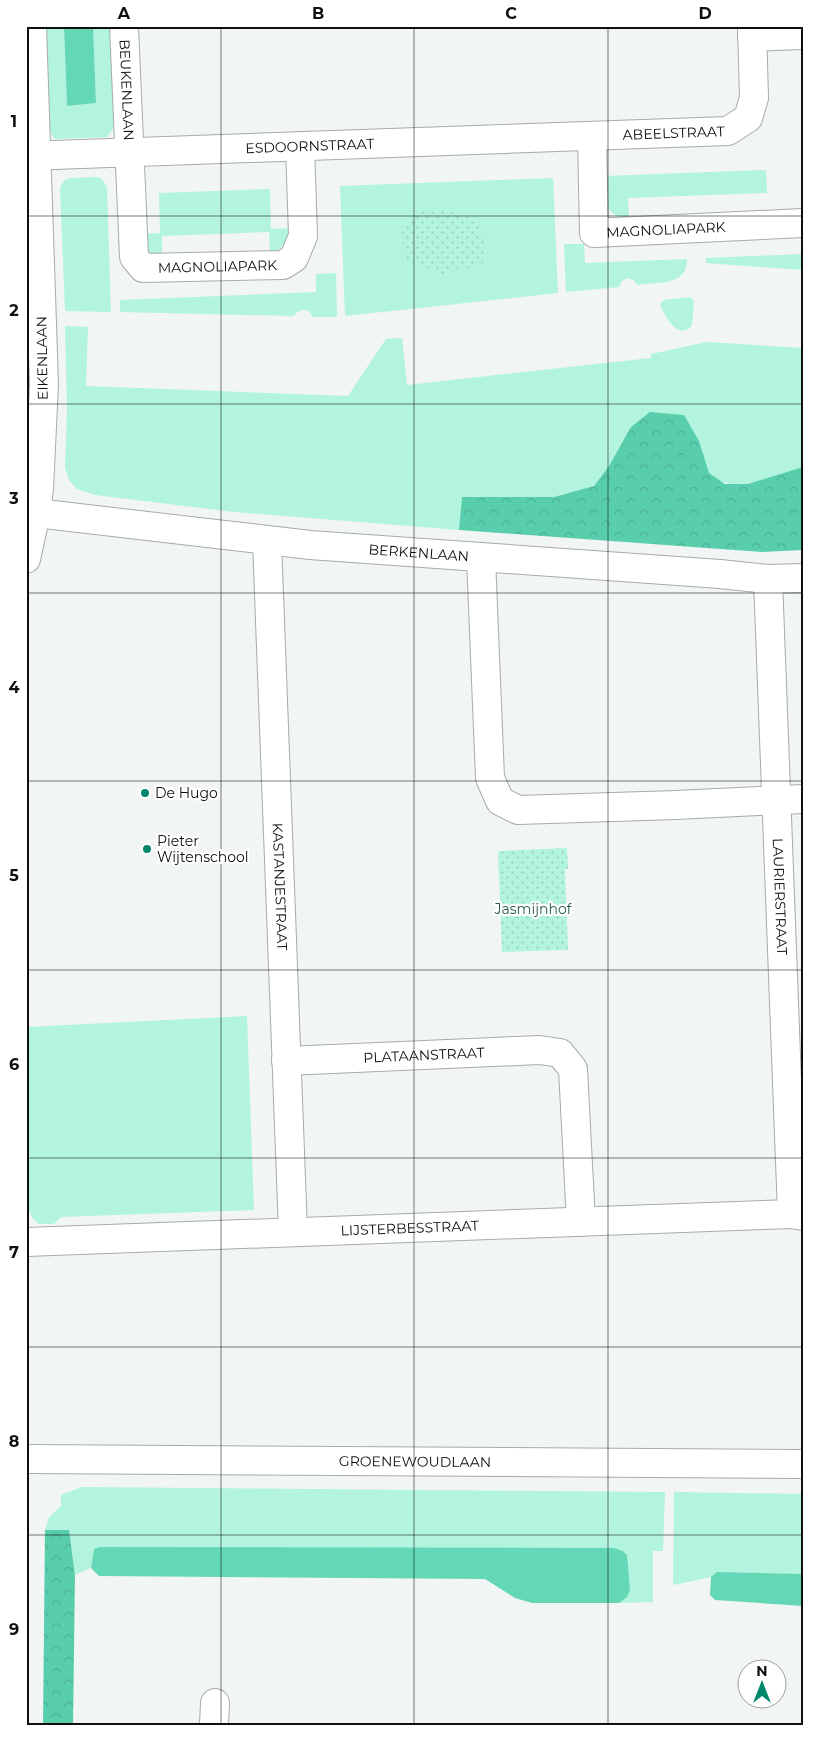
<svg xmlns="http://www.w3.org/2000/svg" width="829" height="1751" font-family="Montserrat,sans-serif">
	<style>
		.green { fill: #b2f4de }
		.forest { fill: url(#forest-crowns) }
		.park { fill: url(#park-dots) }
		.water { fill: #63d7b6 }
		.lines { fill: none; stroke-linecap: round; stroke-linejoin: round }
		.minor-casing { stroke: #a7abaa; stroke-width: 30 }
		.minor { stroke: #fff; stroke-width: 28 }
		.grid { fill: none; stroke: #0e0f0e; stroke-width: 1; stroke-opacity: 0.55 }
		.poi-dot { fill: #00876b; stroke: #fff; stroke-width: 2 }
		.labels { text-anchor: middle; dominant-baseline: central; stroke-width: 4.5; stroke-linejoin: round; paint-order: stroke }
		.street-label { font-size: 14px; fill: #0e0f0e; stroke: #fff }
		.poi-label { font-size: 14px; fill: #0e0f0e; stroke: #fff; text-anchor: start }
		.park-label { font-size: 14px; fill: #2e5f50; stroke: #fff }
		.neatline { fill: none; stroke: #0e0f0e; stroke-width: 2 }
		.grid-label { font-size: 16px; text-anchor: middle; font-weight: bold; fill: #0e0f0e }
	</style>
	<defs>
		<pattern id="forest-crowns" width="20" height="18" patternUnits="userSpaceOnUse" patternTransform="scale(1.25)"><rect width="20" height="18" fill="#59cead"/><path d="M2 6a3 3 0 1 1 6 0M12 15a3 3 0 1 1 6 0" fill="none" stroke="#4cb094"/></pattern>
		<pattern id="park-dots" width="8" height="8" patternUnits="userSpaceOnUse" patternTransform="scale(1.25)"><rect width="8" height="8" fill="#b2f4de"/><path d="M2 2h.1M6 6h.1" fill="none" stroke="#98d0bd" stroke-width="1.8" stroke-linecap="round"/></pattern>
	</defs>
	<rect width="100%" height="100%" fill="#f1f5f3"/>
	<path class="green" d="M 43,26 L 64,26 L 67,106 L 96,103 L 93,26 L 111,26 L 115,120 L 113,129 L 107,137 L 55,139 L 50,132 L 47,121 Z
		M 766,170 L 767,193 L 628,198 L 629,218 C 601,217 606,197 605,176 Z
		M 97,177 L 102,179 L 107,187 L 111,312 L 65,311 L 60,187 L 65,180 L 70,178 Z
		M 553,178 L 558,293 L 345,316 L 340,186 Z
		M 270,189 L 271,229 L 291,228 L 286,244 L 276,251 L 270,251 L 269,232 L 162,236 L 162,255 C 147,256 145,246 140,234 L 160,233 L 159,193 Z
		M 564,244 L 584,244 L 585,263 L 687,259 C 688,286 658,282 637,285 L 634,280 L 628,278 L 622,281 L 619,287 L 566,292 Z
		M 803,254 L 803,270 L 706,263 L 706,258 Z
		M 336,273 L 337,317 L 313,317 L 309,311 C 303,309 298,310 294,316 L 120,312 L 120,300 L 316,292 L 316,274 Z
		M 690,297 L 694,301 L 692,325 C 679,342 664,316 660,304 L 664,300 Z
		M 65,326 L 88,327 L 86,386 L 348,396 L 386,339 L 402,338 L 407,385 L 651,358 L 651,354 L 707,342 L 803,348 L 803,467 C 778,476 732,497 710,474 C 705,468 701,449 699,441 L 609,466 L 594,486 L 554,497 L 462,497 L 459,530 L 234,512 L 95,495 L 77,489 L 69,480 L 65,468 L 67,409 Z
		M 247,1016 L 254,1210 L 61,1217 L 54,1224 L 39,1224 L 33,1219 L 30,1212 L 26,1211 L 26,1027 Z
		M 82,1487 L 665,1492 L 663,1551 L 653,1551 L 653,1602 L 619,1603 L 626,1598 L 627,1555 L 623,1551 L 614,1548 L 94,1549 L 91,1568 L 75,1575 L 69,1530 L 45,1530 L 49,1517 L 61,1506 L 61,1495 Z
		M 674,1492 L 803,1494 L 803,1574 L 718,1572 L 711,1577 L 673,1585 Z"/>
	<path class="forest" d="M 650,412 L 684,415 L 699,441 L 709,473 L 725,484 L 748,484 L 803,467 L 803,550 L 762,552 L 459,530 L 462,497 L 554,497 L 594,486 L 609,466 L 631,427 Z
		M 45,1530 L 69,1530 L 75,1575 L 73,1725 L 43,1725 Z"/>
	<path class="park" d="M 419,208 L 454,212 L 478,221 L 484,239 L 483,263 L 443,275 L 407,260 L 401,233 Z
		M 567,848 L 568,869 L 565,869 L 568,950 L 502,952 L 498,851 Z"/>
	<path class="water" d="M 64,26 L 93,26 L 96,103 L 67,106 Z
		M 100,1547 L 614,1548 L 623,1551 L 627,1555 L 630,1591 L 626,1598 L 619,1603 L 532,1603 L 515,1598 L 485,1579 L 99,1576 L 91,1568 L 94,1549 Z
		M 717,1572 L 803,1574 L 803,1606 L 715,1600 L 710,1595 L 711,1577 Z"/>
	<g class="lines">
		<g class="minor-casing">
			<g id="minor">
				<path id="s1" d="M 124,26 L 134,257 L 143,268 L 283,265 L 294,258 L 303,236 L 300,146"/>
				<path d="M 752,37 L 803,35"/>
				<path id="s2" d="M 592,136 L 594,233 L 803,223"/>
				<path id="s3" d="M 26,156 L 728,131 L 748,118 L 754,98 L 752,26"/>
				<path id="s4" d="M 36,513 L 310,545 L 720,574 L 768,579 L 803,578"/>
				<path id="s5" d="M 267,541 L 293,1232"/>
				<path d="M 481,558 L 490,778 L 500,801 L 518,810 L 676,805 L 803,799"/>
				<path d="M 26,559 L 36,513 L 39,489 L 44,384 L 32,26"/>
				<path id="s6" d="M 768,579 L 792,1214"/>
				<path id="s7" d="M 286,1061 L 540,1050 L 560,1053 L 573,1069 L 581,1222"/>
				<path id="s8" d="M 26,1242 L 792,1214 L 803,1216"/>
				<path id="s9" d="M 26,1459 L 803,1464"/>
				<path d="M 214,1725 L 215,1703"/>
			</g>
		</g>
		<use href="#minor" class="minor"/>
	</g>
	<path class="grid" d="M 221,26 L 221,1725M 414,26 L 414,1725M 608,26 L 608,1725M 26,216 L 803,216M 26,404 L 803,404M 26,593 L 803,593M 26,781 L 803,781M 26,970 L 803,970M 26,1158 L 803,1158M 26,1347 L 803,1347M 26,1535 L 803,1535"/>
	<g class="poi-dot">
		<circle cx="145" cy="793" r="5"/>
		<circle cx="147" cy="849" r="5"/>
	</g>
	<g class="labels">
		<g class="street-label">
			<text stroke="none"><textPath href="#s1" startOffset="64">BEUKENLAAN</textPath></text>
			<text stroke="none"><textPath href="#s3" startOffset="648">ABEELSTRAAT</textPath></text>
			<text stroke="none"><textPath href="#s3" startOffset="284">ESDOORNSTRAAT</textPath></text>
			<text stroke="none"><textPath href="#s2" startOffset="169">MAGNOLIAPARK</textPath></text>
			<text stroke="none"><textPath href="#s1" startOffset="320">MAGNOLIAPARK</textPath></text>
			<text transform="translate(42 358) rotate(-91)">EIKENLAAN</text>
			<text stroke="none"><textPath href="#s4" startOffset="385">BERKENLAAN</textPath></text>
			<text stroke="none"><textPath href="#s5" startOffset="346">KASTANJESTRAAT</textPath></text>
			<text stroke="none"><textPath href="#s6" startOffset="318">LAURIERSTRAAT</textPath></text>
			<text stroke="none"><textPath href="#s7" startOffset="138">PLATAANSTRAAT</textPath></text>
			<text stroke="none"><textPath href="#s8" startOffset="384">LIJSTERBESSTRAAT</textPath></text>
			<text stroke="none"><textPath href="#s9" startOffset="389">GROENEWOUDLAAN</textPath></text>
		</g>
		<g class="poi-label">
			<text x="155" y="793">De Hugo</text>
			<text x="157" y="841">Pieter<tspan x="157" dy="16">Wijtenschool</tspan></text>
		</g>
		<g class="park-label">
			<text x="533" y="909">Jasmijnhof</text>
		</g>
	</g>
	<rect width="829" height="1751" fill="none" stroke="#ffffff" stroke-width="55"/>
	<g transform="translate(762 1684)"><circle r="24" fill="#ffffff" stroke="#9f9f9f"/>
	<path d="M0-4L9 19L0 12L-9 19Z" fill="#00876b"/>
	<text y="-8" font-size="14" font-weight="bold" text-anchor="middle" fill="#0e0f0e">N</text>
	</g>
	<rect x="28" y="28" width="774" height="1696" class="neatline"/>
	<g class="grid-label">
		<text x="124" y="19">A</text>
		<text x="318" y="19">B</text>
		<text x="511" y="19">C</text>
		<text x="705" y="19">D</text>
		<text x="14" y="127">1</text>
		<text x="14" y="316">2</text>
		<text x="14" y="504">3</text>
		<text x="14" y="693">4</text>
		<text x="14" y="881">5</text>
		<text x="14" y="1070">6</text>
		<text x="14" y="1258">7</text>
		<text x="14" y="1447">8</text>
		<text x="14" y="1635">9</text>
	</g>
</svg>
